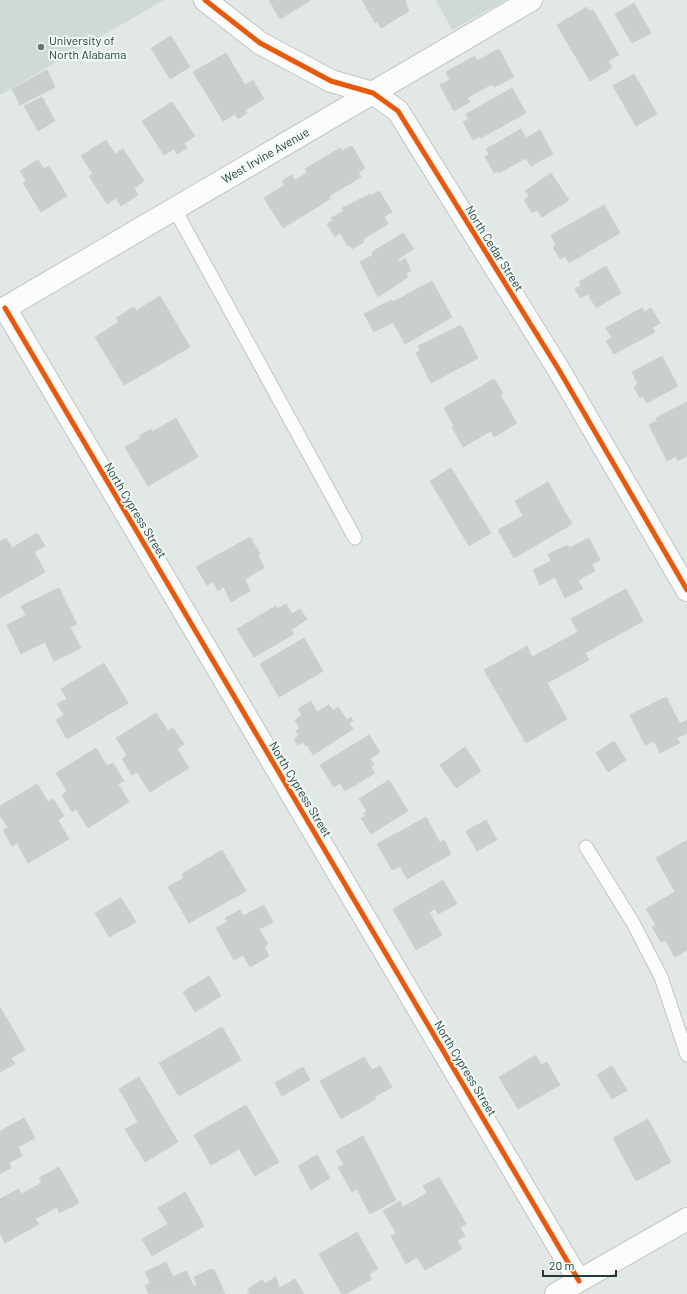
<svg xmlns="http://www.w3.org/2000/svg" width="687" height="1294" font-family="Barlow,sans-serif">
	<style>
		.built { fill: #cfdad6 }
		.building { fill: #c9cfcd; stroke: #cbd1cf }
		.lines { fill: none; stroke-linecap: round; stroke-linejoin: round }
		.lane-casing { stroke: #bfc5c3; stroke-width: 15 }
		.street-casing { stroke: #bfc5c3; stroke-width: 24 }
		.secondary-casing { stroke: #bec6c4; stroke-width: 24 }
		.lane { stroke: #fbfcfb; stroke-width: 13 }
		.street { stroke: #fbfcfb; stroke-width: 22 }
		.secondary { stroke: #fbfcfb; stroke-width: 22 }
		.cycleway-casing { stroke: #f0f8f5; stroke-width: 8 }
		.cycleway { stroke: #e8590c; stroke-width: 5 }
		.poi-dot { fill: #637875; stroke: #f0f8f5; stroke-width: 1.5 }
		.labels { text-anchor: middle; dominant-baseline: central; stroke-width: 4; stroke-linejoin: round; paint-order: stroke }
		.poi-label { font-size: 12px; fill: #1f3c38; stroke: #f0f8f5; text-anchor: start }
		.street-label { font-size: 12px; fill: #1f3c38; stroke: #f0f8f5 }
	</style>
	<rect width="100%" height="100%" fill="#e2e8e6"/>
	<path class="built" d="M 0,0 L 164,0 L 0,95 Z
		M 436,0 L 506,0 L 452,30 Z"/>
	<path class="building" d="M 269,0 L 311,0 L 280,19 Z
		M 362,0 L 405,0 L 407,4 L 406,5 L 409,11 L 381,28 L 377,21 L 375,23 Z
		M 634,3 L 651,33 L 632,43 L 615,14 Z
		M 587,7 L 589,11 L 593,10 L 619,55 L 608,61 L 612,68 L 590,81 L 557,25 Z
		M 171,36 L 190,67 L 170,79 L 151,48 Z
		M 499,49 L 514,77 L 494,87 L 492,84 L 467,98 L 470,102 L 454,111 L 440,85 L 450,80 L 446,72 L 475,56 L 477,61 Z
		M 226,53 L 245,85 L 253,80 L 264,99 L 245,110 L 247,113 L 238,119 L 235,114 L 223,121 L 193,72 Z
		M 47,70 L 55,87 L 20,105 L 12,89 Z
		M 634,74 L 657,114 L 636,126 L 613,86 Z
		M 512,88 L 526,113 L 481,138 L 480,136 L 473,140 L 463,122 L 469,119 L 466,114 Z
		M 42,97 L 55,121 L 38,131 L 24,106 Z
		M 172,102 L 195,136 L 184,143 L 187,148 L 177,154 L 174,149 L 164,155 L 142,121 Z
		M 521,129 L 526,138 L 540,130 L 553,154 L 531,166 L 526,158 L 499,173 L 498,171 L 494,173 L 485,157 L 489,154 L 486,149 Z
		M 106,140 L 115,154 L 123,149 L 144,181 L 134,188 L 138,195 L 121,206 L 116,198 L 107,204 L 89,176 L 93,174 L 81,156 Z
		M 352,146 L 365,168 L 358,173 L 361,177 L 329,196 L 330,199 L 283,228 L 264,198 L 285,185 L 282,181 L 292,175 L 295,180 L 307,173 L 305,169 L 340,148 L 342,151 Z
		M 38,160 L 44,169 L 49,166 L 67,196 L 41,212 L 23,183 L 26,180 L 20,171 Z
		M 551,173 L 569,200 L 542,217 L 537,210 L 532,213 L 524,200 L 529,196 L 525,191 Z
		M 379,191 L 392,212 L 384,217 L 388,224 L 363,239 L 364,242 L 352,249 L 349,245 L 348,246 L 340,233 L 335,237 L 327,224 L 334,220 L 331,218 L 344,211 L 342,208 L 370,194 L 371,196 Z
		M 604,205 L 620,233 L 569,263 L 565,256 L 560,259 L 553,247 L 556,245 L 551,235 Z
		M 403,233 L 414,249 L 398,259 L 400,262 L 405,258 L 411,271 L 406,273 L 408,277 L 378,297 L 360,262 L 373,255 L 372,252 Z
		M 606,266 L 621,293 L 596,308 L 588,294 L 580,298 L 575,289 L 581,285 L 579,282 Z
		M 432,281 L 452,317 L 405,344 L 393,322 L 374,332 L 364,314 L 392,300 L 393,302 Z
		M 160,296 L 190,347 L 124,385 L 95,337 L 119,322 L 116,318 L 134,307 L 136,311 Z
		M 642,308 L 644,312 L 651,308 L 660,323 L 652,328 L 655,332 L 614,354 L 606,341 L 612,338 L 606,328 Z
		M 461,325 L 478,358 L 431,383 L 416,353 L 420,350 L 418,346 Z
		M 662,356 L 678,386 L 647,403 L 643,396 L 640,398 L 634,387 L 638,384 L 632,372 Z
		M 494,379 L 503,393 L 500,395 L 517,423 L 494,437 L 491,431 L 463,447 L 452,427 L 454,426 L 444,408 Z
		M 687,402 L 687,456 L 678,461 L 676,456 L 667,461 L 649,425 L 657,421 L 656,418 Z
		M 176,418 L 198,457 L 148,486 L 125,447 L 141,438 L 139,436 L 151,429 L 152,432 Z
		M 451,468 L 491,533 L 469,546 L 430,481 Z
		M 548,482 L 572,524 L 514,558 L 498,530 L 523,516 L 515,501 Z
		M 37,533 L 45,546 L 34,552 L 45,572 L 0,598 L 0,541 L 6,538 L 12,548 Z
		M 250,537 L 260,554 L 258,555 L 264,568 L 245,579 L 250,591 L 231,602 L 224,587 L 218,591 L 213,582 L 207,585 L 196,567 Z
		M 589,538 L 600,560 L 592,564 L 595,571 L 578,580 L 583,589 L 565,598 L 555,577 L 540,585 L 533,570 L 551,561 L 548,554 L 568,545 L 569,548 Z
		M 59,588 L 77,624 L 70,627 L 81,648 L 54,661 L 45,642 L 21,654 L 7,625 L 26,615 L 21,606 Z
		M 626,589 L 643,621 L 585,653 L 589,660 L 547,683 L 567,719 L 526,743 L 484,670 L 527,646 L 532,657 L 578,632 L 571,619 Z
		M 286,604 L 292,614 L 300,609 L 307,619 L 291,630 L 294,634 L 254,657 L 237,629 L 276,606 L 277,609 Z
		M 304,638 L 323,671 L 279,697 L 260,664 Z
		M 104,663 L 128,703 L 67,739 L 56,720 L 64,715 L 57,704 L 67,699 L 61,689 Z
		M 666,697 L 680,724 L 687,720 L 687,733 L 677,738 L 680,743 L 660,753 L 654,741 L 645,745 L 630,715 Z
		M 311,701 L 317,712 L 329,705 L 333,711 L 338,707 L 347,720 L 351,717 L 353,721 L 349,723 L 353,729 L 313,755 L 307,745 L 306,746 L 303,742 L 298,745 L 294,739 L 299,735 L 296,731 L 300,729 L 295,720 L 302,715 L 298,709 Z
		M 156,713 L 168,731 L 173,728 L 184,744 L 177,749 L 189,768 L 150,792 L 137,772 L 132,775 L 122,759 L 127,755 L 116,738 Z
		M 369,735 L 380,752 L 370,759 L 374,765 L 371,767 L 375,773 L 345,791 L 340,783 L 334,787 L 320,765 Z
		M 614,741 L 626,760 L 608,772 L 596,753 Z
		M 465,747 L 481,771 L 456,788 L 440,765 Z
		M 96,748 L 107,766 L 113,763 L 124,781 L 118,784 L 129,802 L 88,828 L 76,809 L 72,812 L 62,795 L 67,791 L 56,773 Z
		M 389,780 L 408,811 L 371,834 L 361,818 L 366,816 L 364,813 L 367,811 L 359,799 Z
		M 37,784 L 48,802 L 53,799 L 64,816 L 58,820 L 69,839 L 28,863 L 17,843 L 12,846 L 3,830 L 8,828 L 0,815 L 0,806 Z
		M 426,817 L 440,843 L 444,840 L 451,854 L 407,879 L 400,866 L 392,870 L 377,844 Z
		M 486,820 L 497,840 L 477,851 L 466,831 Z
		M 687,840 L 687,950 L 675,957 L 665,940 L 661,942 L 652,927 L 656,925 L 646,909 L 675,892 L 656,858 Z
		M 222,850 L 246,891 L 189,923 L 168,887 L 184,878 L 182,874 Z
		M 443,880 L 457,904 L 438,914 L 435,909 L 429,912 L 442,935 L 416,950 L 393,909 Z
		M 121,898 L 136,922 L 109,937 L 95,913 Z
		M 264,905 L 273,922 L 259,929 L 268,944 L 264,947 L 269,956 L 250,967 L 243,955 L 234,960 L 216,928 L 227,922 L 225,918 L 240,910 L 243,916 Z
		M 209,976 L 221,996 L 195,1012 L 183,992 Z
		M 0,1007 L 25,1050 L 11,1058 L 15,1064 L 0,1072 Z
		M 222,1027 L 241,1060 L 179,1096 L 159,1063 Z
		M 536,1055 L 541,1065 L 547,1062 L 560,1085 L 518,1109 L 499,1077 Z
		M 364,1057 L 372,1070 L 380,1066 L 392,1087 L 374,1097 L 376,1099 L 341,1119 L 320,1081 Z
		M 612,1066 L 627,1090 L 612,1099 L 597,1075 Z
		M 303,1067 L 310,1080 L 282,1096 L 275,1083 Z
		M 139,1077 L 178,1142 L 145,1162 L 125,1129 L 138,1122 L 119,1089 Z
		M 246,1105 L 279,1162 L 255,1176 L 239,1149 L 211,1165 L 194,1135 Z
		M 24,1118 L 35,1138 L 18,1147 L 22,1156 L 9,1163 L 11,1168 L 0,1174 L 0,1131 Z
		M 648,1119 L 671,1162 L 636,1181 L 613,1138 Z
		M 363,1136 L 396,1200 L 370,1214 L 357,1189 L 352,1192 L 338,1167 L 344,1165 L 336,1151 Z
		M 317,1155 L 330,1178 L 311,1190 L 298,1166 Z
		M 59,1167 L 79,1203 L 59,1213 L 57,1207 L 35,1219 L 39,1224 L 5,1243 L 0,1233 L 0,1199 L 19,1189 L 21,1194 L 42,1183 L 39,1178 Z
		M 439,1177 L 466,1224 L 460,1227 L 465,1236 L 457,1241 L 462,1249 L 425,1270 L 417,1257 L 406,1264 L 391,1236 L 396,1233 L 383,1211 L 400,1201 L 403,1207 L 427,1193 L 423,1186 Z
		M 185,1192 L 204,1226 L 152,1256 L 142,1239 L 168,1224 L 158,1208 Z
		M 357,1232 L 378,1269 L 369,1274 L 372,1279 L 346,1294 L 342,1294 L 319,1254 Z
		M 166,1262 L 173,1277 L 186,1271 L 194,1287 L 197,1285 L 194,1277 L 211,1269 L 212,1270 L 214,1269 L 225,1294 L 149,1294 L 145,1286 L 150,1283 L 145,1272 Z
		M 276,1277 L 279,1288 L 295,1279 L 304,1294 L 247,1294 L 250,1293 L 248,1289 L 262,1280 L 265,1284 Z"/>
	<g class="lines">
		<g class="lane-casing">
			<path id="lane" d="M 174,208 L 355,538
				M 586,847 L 632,921 L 661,977 L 687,1055"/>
		</g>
		<g class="street-casing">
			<path id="street" d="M 5,308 L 579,1281
				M 556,1294 L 687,1219"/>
		</g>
		<g class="secondary-casing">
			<path id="secondary" d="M 205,0 L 260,43 L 331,81 L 373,93 L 398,111 L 559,370 L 687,590
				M 0,311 C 176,206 354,104 531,0"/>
		</g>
		<use href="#lane" class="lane"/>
		<use href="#street" class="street"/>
		<use href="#secondary" class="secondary"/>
		<g class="cycleway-casing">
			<path id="cycleway" d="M 205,0 L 260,43 L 331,81 L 373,93 L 398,111 L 559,370 L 687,590
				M 5,308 L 579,1281"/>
		</g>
		<use href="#cycleway" class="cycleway"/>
	</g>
	<circle class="poi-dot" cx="41" cy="47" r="4"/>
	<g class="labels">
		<g class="poi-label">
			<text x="49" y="40">University of<tspan x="49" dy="14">North Alabama</tspan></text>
		</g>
		<g class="street-label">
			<text transform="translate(265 155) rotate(-30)">West Irvine Avenue</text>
			<text transform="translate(495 248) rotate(58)">North Cedar Street</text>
			<text transform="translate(136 510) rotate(59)">North Cypress Street</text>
			<text transform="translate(301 789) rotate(59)">North Cypress Street</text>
			<text transform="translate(466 1068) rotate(59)">North Cypress Street</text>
		</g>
	</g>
	<path d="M543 1270v6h73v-6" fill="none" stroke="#1f3c38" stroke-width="2"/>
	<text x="549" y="1270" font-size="12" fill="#1f3c38" stroke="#f0f8f5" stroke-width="3" paint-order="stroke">20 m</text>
</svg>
